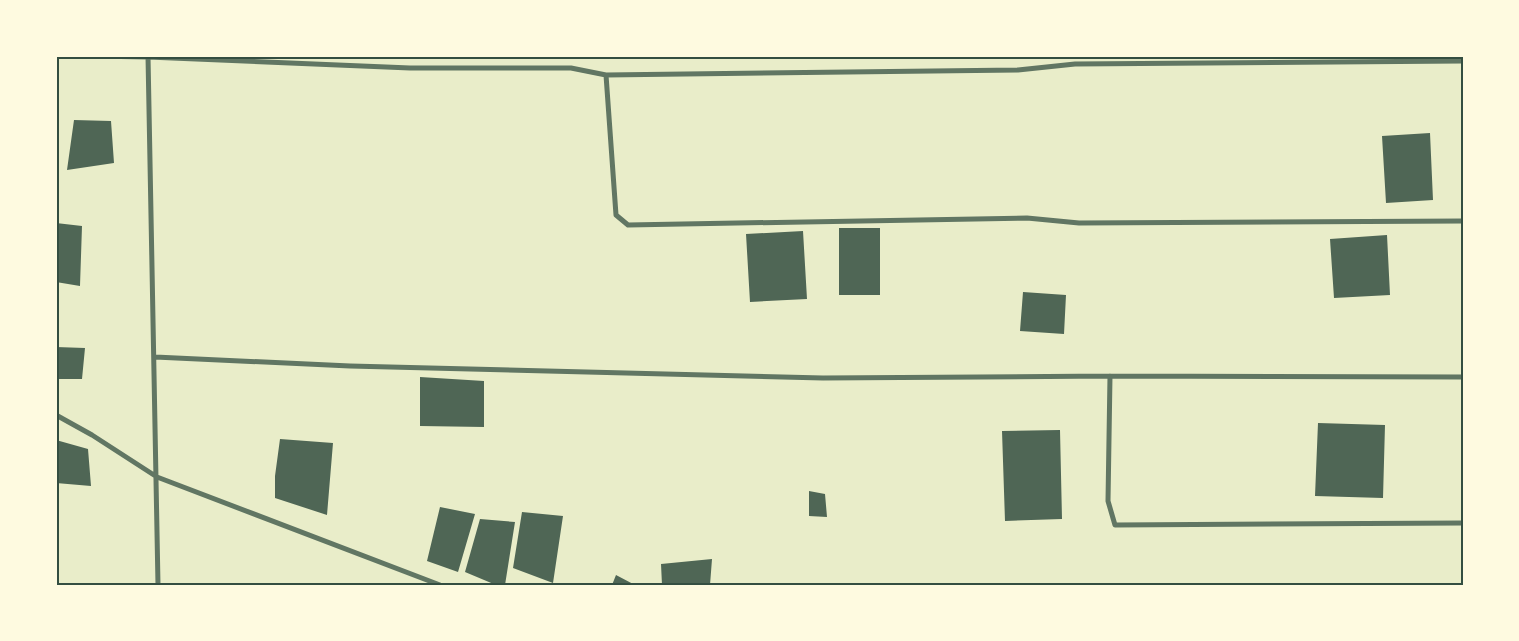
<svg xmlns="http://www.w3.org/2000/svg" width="1519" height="641" font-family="Georgia,serif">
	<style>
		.building { fill: #4f6655 }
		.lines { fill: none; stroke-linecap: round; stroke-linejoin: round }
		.minor { stroke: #617663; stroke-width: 5 }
		.neatline { fill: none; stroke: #344e41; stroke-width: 2 }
	</style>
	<rect width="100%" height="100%" fill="#e9edc9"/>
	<path class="building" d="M 74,120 L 111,121 L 114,163 L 67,170 Z
		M 1430,133 L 1433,200 L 1386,203 L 1382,136 Z
		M 56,223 L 82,226 L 80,286 L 56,282 Z
		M 839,228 L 880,228 L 880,295 L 839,295 Z
		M 803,231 L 807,299 L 750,302 L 746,234 Z
		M 1387,235 L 1390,295 L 1334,298 L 1330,239 Z
		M 1023,292 L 1066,295 L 1064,334 L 1020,331 Z
		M 56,347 L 85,348 L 82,379 L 56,379 Z
		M 420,377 L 484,381 L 484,427 L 420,426 Z
		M 1318,423 L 1385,425 L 1383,498 L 1315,496 Z
		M 1060,430 L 1062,519 L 1005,521 L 1002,431 Z
		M 280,439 L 333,443 L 327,515 L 275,498 L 275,476 Z
		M 56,440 L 88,449 L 91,486 L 56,483 Z
		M 809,491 L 825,494 L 827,517 L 809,516 Z
		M 440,507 L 475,514 L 458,572 L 427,561 Z
		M 522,512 L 563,516 L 553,583 L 513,568 Z
		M 480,519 L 515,522 L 505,585 L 496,585 L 465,572 Z
		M 712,559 L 710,585 L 662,585 L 661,564 Z
		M 616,575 L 635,585 L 612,585 Z"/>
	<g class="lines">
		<path class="minor" d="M 93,56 L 148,57 L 410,68 L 571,68 L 606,75 L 1018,70 L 1075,64 L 1463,61
			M 148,56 L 158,585
			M 606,75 L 616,215 L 628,225 L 1027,218 L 1079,223 L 1463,221
			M 155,357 L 350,366 L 823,378 L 1110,376 L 1463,377
			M 1110,376 L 1108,501 L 1115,525 L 1463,523
			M 56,415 L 92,435 L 157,477 L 440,585"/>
	</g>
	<rect width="1519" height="641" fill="none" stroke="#fefae0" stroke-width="115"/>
	<rect x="58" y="58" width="1404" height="526" class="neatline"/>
</svg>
